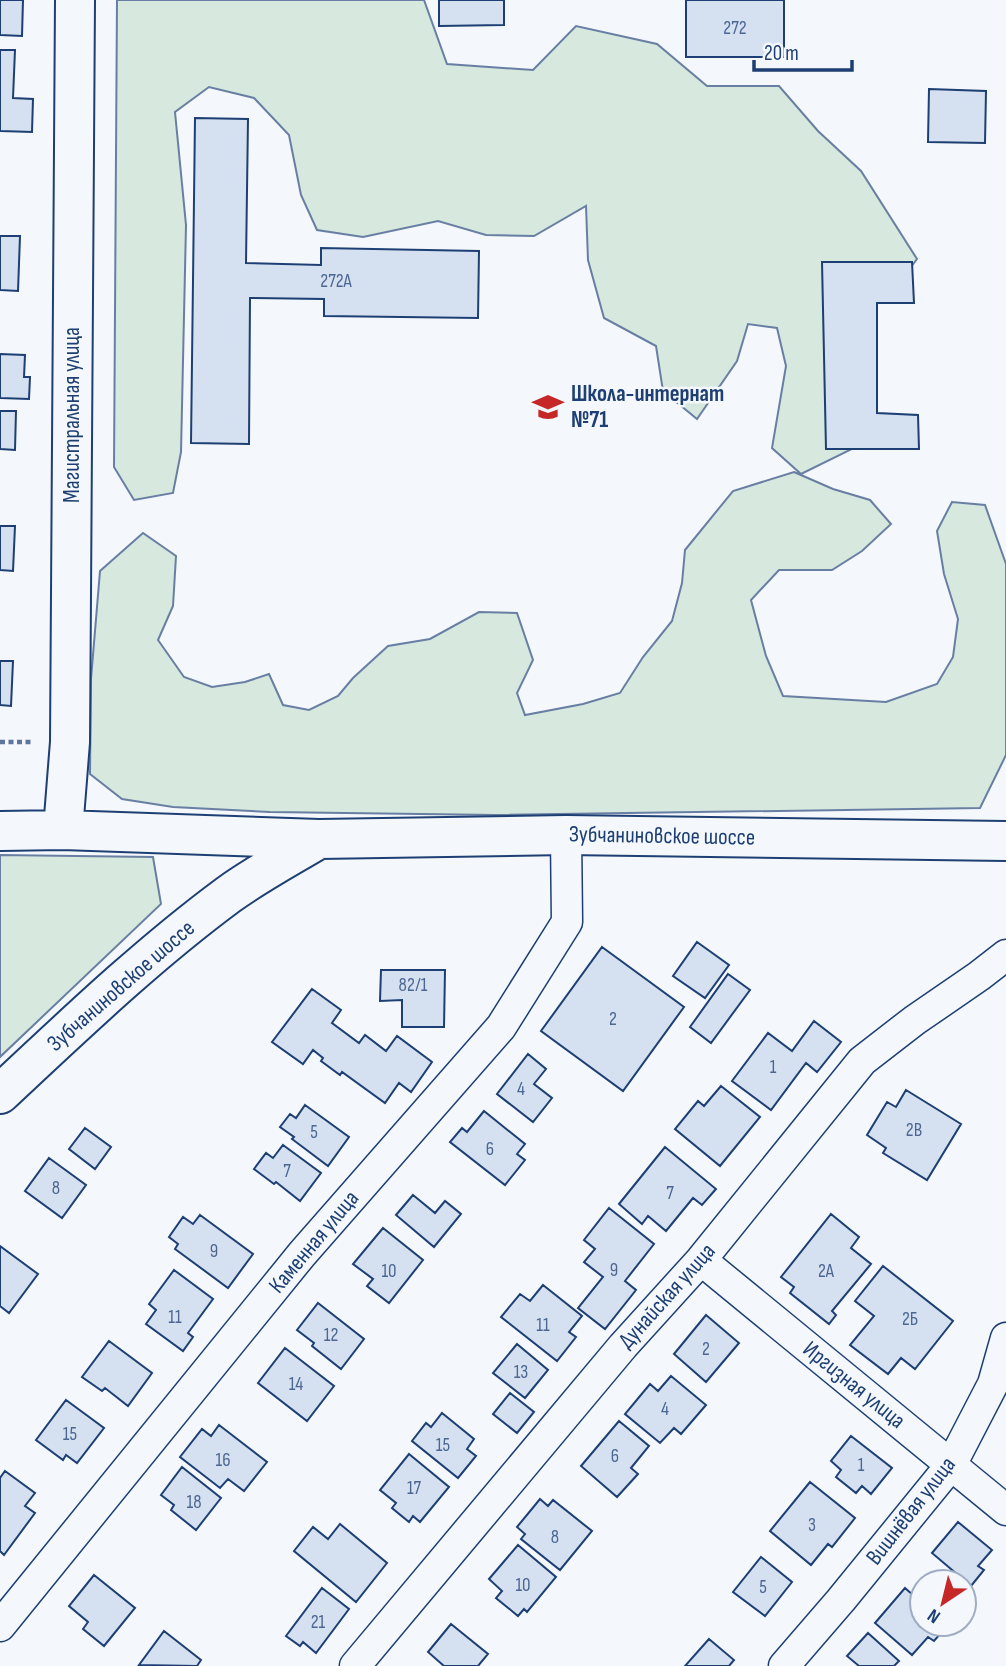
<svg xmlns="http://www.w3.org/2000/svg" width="1006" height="1666" font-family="'Sofia Sans Condensed',sans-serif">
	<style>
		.green { fill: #d7e8df; stroke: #687fa3; stroke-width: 2 }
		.building { fill: #d5e0f0; stroke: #1d3f73; stroke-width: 2 }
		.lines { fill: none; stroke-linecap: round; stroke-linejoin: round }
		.minor-casing { stroke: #1d3f73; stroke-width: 33 }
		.primary-casing { stroke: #1d3f73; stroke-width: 42 }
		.path { stroke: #5e769c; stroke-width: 4.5; stroke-dasharray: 5 3.5; stroke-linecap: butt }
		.minor { stroke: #f4f7fb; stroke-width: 30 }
		.primary { stroke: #f4f7fb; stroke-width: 38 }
		.labels { text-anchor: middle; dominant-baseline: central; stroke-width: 5; stroke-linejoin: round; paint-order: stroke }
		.number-label { font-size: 19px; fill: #4b6792 }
		.poi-label { font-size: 23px; font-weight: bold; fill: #1d3f73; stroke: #f4f7fb; text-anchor: start }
		.street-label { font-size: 23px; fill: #1d3f73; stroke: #f4f7fb }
	</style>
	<rect width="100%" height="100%" fill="#f4f7fb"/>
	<path class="green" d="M 117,0 L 424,0 L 447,64 L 533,70 L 576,26 L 657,44 L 707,86 L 779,86 L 818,131 L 861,171 L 917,259 L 892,292 L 851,289 L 852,449 L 801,474 L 772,448 L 786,366 L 777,328 L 748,324 L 737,361 L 697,419 L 663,391 L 656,346 L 604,318 L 588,260 L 586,206 L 534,236 L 486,235 L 438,221 L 363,237 L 317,230 L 301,195 L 289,135 L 254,98 L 209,87 L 175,112 L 186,225 L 181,452 L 173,493 L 134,500 L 114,467 Z
		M 794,472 L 833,489 L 870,500 L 891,524 L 862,551 L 832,570 L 779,570 L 751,600 L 766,656 L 783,696 L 886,702 L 937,684 L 953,657 L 958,619 L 944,574 L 937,531 L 952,502 L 985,505 L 1006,564 L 1006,755 L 980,808 L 496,815 L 270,812 L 173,807 L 122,799 L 90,774 L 91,679 L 100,571 L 143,533 L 176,556 L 173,606 L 158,640 L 184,677 L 212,687 L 245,682 L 269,674 L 283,705 L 309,710 L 338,696 L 353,678 L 388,646 L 430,639 L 479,612 L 517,613 L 533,660 L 517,693 L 525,715 L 583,704 L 620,693 L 643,657 L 672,621 L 682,583 L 685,550 L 733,491 Z
		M 0,855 L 153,857 L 161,904 L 0,1057 Z"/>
	<path class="building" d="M 0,0 L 23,0 L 22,36 L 0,35 Z
		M 439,0 L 504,0 L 504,25 L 439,26 Z
		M 686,0 L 784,0 L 784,57 L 686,57 Z
		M 0,50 L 15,50 L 13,98 L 33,99 L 32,132 L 0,131 Z
		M 929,89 L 986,91 L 985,143 L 928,142 Z
		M 195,118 L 248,119 L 246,263 L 321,265 L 321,248 L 479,251 L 478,318 L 324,316 L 324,299 L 250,298 L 249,444 L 191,443 Z
		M 0,236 L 20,236 L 18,291 L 0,290 Z
		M 822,262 L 912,262 L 914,303 L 877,303 L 877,413 L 918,415 L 919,449 L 826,449 Z
		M 0,354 L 25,355 L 24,377 L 30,377 L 29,399 L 0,398 Z
		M 0,411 L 16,411 L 15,450 L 0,449 Z
		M 0,526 L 15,526 L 13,571 L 0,570 Z
		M 0,661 L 13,661 L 11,706 L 0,705 Z
		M 697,942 L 729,965 L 705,998 L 673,976 Z
		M 602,947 L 684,1007 L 623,1091 L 541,1031 Z
		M 381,970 L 445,970 L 444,1027 L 402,1027 L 402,1000 L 380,1001 Z
		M 728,974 L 750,990 L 711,1043 L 690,1027 Z
		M 312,989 L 341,1010 L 332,1023 L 359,1043 L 365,1035 L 386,1051 L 397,1036 L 432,1062 L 411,1092 L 399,1083 L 385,1103 L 342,1072 L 340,1075 L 321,1061 L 323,1058 L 313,1050 L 303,1064 L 272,1042 Z
		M 814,1021 L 841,1042 L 817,1072 L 806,1063 L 771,1110 L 732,1081 L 768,1033 L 792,1051 Z
		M 528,1054 L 546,1069 L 534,1084 L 552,1098 L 533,1122 L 497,1094 Z
		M 721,1086 L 760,1117 L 720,1166 L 675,1129 L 698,1101 L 704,1106 Z
		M 906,1090 L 961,1124 L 927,1180 L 883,1153 L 886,1148 L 867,1135 L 887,1102 L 896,1107 Z
		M 305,1105 L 349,1137 L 328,1166 L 292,1139 L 294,1137 L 280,1127 L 290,1114 L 296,1118 Z
		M 484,1111 L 525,1144 L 517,1154 L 525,1160 L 505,1185 L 450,1142 L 462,1128 L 467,1132 Z
		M 85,1128 L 111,1147 L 95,1169 L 69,1149 Z
		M 283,1145 L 321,1173 L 300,1201 L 276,1182 L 274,1184 L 254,1169 L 266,1153 L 273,1158 Z
		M 665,1147 L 716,1189 L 702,1205 L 693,1198 L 666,1231 L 648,1216 L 642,1224 L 619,1204 Z
		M 49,1158 L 86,1185 L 62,1218 L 25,1191 Z
		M 413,1195 L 435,1213 L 445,1201 L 461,1214 L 434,1247 L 396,1215 Z
		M 609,1208 L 654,1244 L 625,1281 L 636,1290 L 605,1329 L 578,1308 L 603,1277 L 584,1262 L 595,1249 L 584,1240 Z
		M 831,1214 L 859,1237 L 851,1248 L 871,1264 L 832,1311 L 836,1315 L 829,1324 L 790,1293 L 794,1287 L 781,1277 Z
		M 200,1215 L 253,1254 L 228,1288 L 175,1249 L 178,1244 L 169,1237 L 183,1217 L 193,1224 Z
		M 383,1228 L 423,1260 L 389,1303 L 367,1286 L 373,1279 L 353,1264 Z
		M 0,1246 L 38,1274 L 9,1313 L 0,1306 Z
		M 883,1266 L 953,1321 L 915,1369 L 901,1358 L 888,1374 L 850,1345 L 874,1316 L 855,1301 Z
		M 174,1270 L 213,1299 L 188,1333 L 193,1337 L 183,1351 L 146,1324 L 156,1310 L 149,1304 Z
		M 543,1285 L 582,1316 L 569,1332 L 576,1337 L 557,1361 L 501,1317 L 520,1294 L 530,1301 Z
		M 318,1303 L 364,1339 L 341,1369 L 312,1346 L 314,1343 L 297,1330 Z
		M 706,1315 L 739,1343 L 706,1382 L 674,1354 Z
		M 109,1341 L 152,1373 L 128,1406 L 105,1388 L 102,1391 L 82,1377 Z
		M 517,1344 L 548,1370 L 525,1398 L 493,1373 Z
		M 285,1348 L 334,1386 L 307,1421 L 258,1383 Z
		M 671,1376 L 706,1405 L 681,1434 L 674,1428 L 660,1443 L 625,1414 L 650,1384 L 658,1391 Z
		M 510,1393 L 534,1412 L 517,1433 L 493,1414 Z
		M 66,1400 L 104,1428 L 77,1463 L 66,1455 L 63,1460 L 36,1440 Z
		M 442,1413 L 474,1439 L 467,1449 L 476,1456 L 458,1478 L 412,1441 L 426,1423 L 431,1427 Z
		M 619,1421 L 649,1446 L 631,1468 L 638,1474 L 617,1497 L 581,1466 Z
		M 219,1425 L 267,1462 L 244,1491 L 228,1479 L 220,1488 L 180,1457 L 202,1429 L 211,1436 Z
		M 851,1436 L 892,1468 L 871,1494 L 862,1486 L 856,1493 L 836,1477 L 841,1470 L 831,1461 Z
		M 409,1454 L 449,1487 L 420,1522 L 413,1516 L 409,1522 L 392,1508 L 396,1503 L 380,1490 Z
		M 182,1467 L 221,1498 L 196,1530 L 171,1510 L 174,1505 L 161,1495 Z
		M 5,1471 L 35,1493 L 25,1506 L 35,1513 L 4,1555 L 0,1551 L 0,1478 Z
		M 810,1482 L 855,1518 L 832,1547 L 828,1544 L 811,1565 L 770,1531 Z
		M 540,1499 L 548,1506 L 553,1500 L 592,1531 L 560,1570 L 521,1539 L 525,1534 L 517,1527 Z
		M 958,1522 L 992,1550 L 978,1566 L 984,1570 L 971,1586 L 932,1553 Z
		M 340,1524 L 387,1563 L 356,1602 L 294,1551 L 313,1527 L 328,1539 Z
		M 518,1545 L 556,1577 L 527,1612 L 524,1609 L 518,1616 L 496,1598 L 502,1591 L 489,1579 Z
		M 761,1557 L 792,1582 L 765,1616 L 733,1592 Z
		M 94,1575 L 135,1608 L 104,1646 L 83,1629 L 88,1622 L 69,1606 Z
		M 322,1588 L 349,1609 L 316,1653 L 303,1642 L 300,1646 L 286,1636 Z
		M 905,1588 L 922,1603 L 922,1624 L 946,1624 L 948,1625 L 934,1641 L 928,1637 L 912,1655 L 875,1623 Z
		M 451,1624 L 488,1654 L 478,1666 L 444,1666 L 428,1652 Z
		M 164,1631 L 201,1660 L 197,1666 L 139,1665 Z
		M 868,1633 L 899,1661 L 894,1666 L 859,1666 L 847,1656 Z
		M 709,1639 L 734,1660 L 729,1666 L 685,1666 Z"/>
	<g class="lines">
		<g class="minor-casing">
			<path id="minor" d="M 701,1260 L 1006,1510
				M 0,1626 L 302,1254 L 501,1027 L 567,922 L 566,835
				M 355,1666 L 623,1346 L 701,1260 L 862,1061 L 915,1020 L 979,976 L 1006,955
				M 784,1666 L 841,1600 L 951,1465 L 993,1384 L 1006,1338"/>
		</g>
		<g class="primary-casing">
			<path id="primary" d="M 63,830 L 70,742 L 75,0
				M 0,831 L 63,830 L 319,839 L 566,835 L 1006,841
				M 0,1094 C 74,1025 147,955 228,895 C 257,874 289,857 319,839"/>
		</g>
		<path class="path" d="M 0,742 L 34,742"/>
		<use href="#minor" class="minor"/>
		<use href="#primary" class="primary"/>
	</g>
	<defs>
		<g id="school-bare" transform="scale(2.415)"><path d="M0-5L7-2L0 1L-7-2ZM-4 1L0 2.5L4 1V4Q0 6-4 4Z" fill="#c62828" stroke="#f4f7fb" stroke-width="2.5" paint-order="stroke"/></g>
	</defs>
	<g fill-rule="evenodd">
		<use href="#school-bare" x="548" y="407"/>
	</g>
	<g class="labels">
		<g class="number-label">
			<text x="735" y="28">272</text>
			<text x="336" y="281">272А</text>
			<text x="413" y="985">82/1</text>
			<text x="613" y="1019">2</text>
			<text x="773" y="1067">1</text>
			<text x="521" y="1089">4</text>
			<text x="914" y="1130">2В</text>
			<text x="314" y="1132">5</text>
			<text x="490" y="1149">6</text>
			<text x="287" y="1171">7</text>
			<text x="56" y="1188">8</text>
			<text x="670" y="1193">7</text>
			<text x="214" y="1251">9</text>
			<text x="614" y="1270">9</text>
			<text x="389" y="1271">10</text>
			<text x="826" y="1271">2А</text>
			<text x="175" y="1317">11</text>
			<text x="910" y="1319">2Б</text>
			<text x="543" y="1325">11</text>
			<text x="331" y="1335">12</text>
			<text x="706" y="1349">2</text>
			<text x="521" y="1372">13</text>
			<text x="296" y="1384">14</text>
			<text x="665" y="1409">4</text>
			<text x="70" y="1434">15</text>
			<text x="443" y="1445">15</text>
			<text x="615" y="1456">6</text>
			<text x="223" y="1460">16</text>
			<text x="861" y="1465">1</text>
			<text x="414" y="1488">17</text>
			<text x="194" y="1502">18</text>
			<text x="812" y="1525">3</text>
			<text x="555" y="1537">8</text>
			<text x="523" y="1585">10</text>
			<text x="763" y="1587">5</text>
			<text x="318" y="1622">21</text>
		</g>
		<g class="poi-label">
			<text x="571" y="394">Школа-интернат<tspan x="571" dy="26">№71</tspan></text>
		</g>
		<g class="street-label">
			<text transform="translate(72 415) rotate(-90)">Магистральная улица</text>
			<text transform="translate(662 836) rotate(1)">Зубчаниновское шоссе</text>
			<text transform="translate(121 986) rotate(-41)">Зубчаниновское шоссе</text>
			<text transform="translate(314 1242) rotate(-50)">Каменная улица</text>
			<text transform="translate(667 1296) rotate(-48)">Дунайская улица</text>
			<text transform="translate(854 1385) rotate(39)">Иргизная улица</text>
			<text transform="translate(911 1511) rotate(-52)">Вишнёвая улица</text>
		</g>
	</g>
	<g transform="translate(943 1603) rotate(215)"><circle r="33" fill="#f4f7fb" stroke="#9eadc5" stroke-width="2"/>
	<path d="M0-5L12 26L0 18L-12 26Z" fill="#c62828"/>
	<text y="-10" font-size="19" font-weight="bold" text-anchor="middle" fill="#1d3f73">N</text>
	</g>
	<path d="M754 60v10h98v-10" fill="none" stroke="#1d3f73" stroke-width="3.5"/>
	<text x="764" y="60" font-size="21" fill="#1d3f73" stroke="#f4f7fb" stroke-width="5" paint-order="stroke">20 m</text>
</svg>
